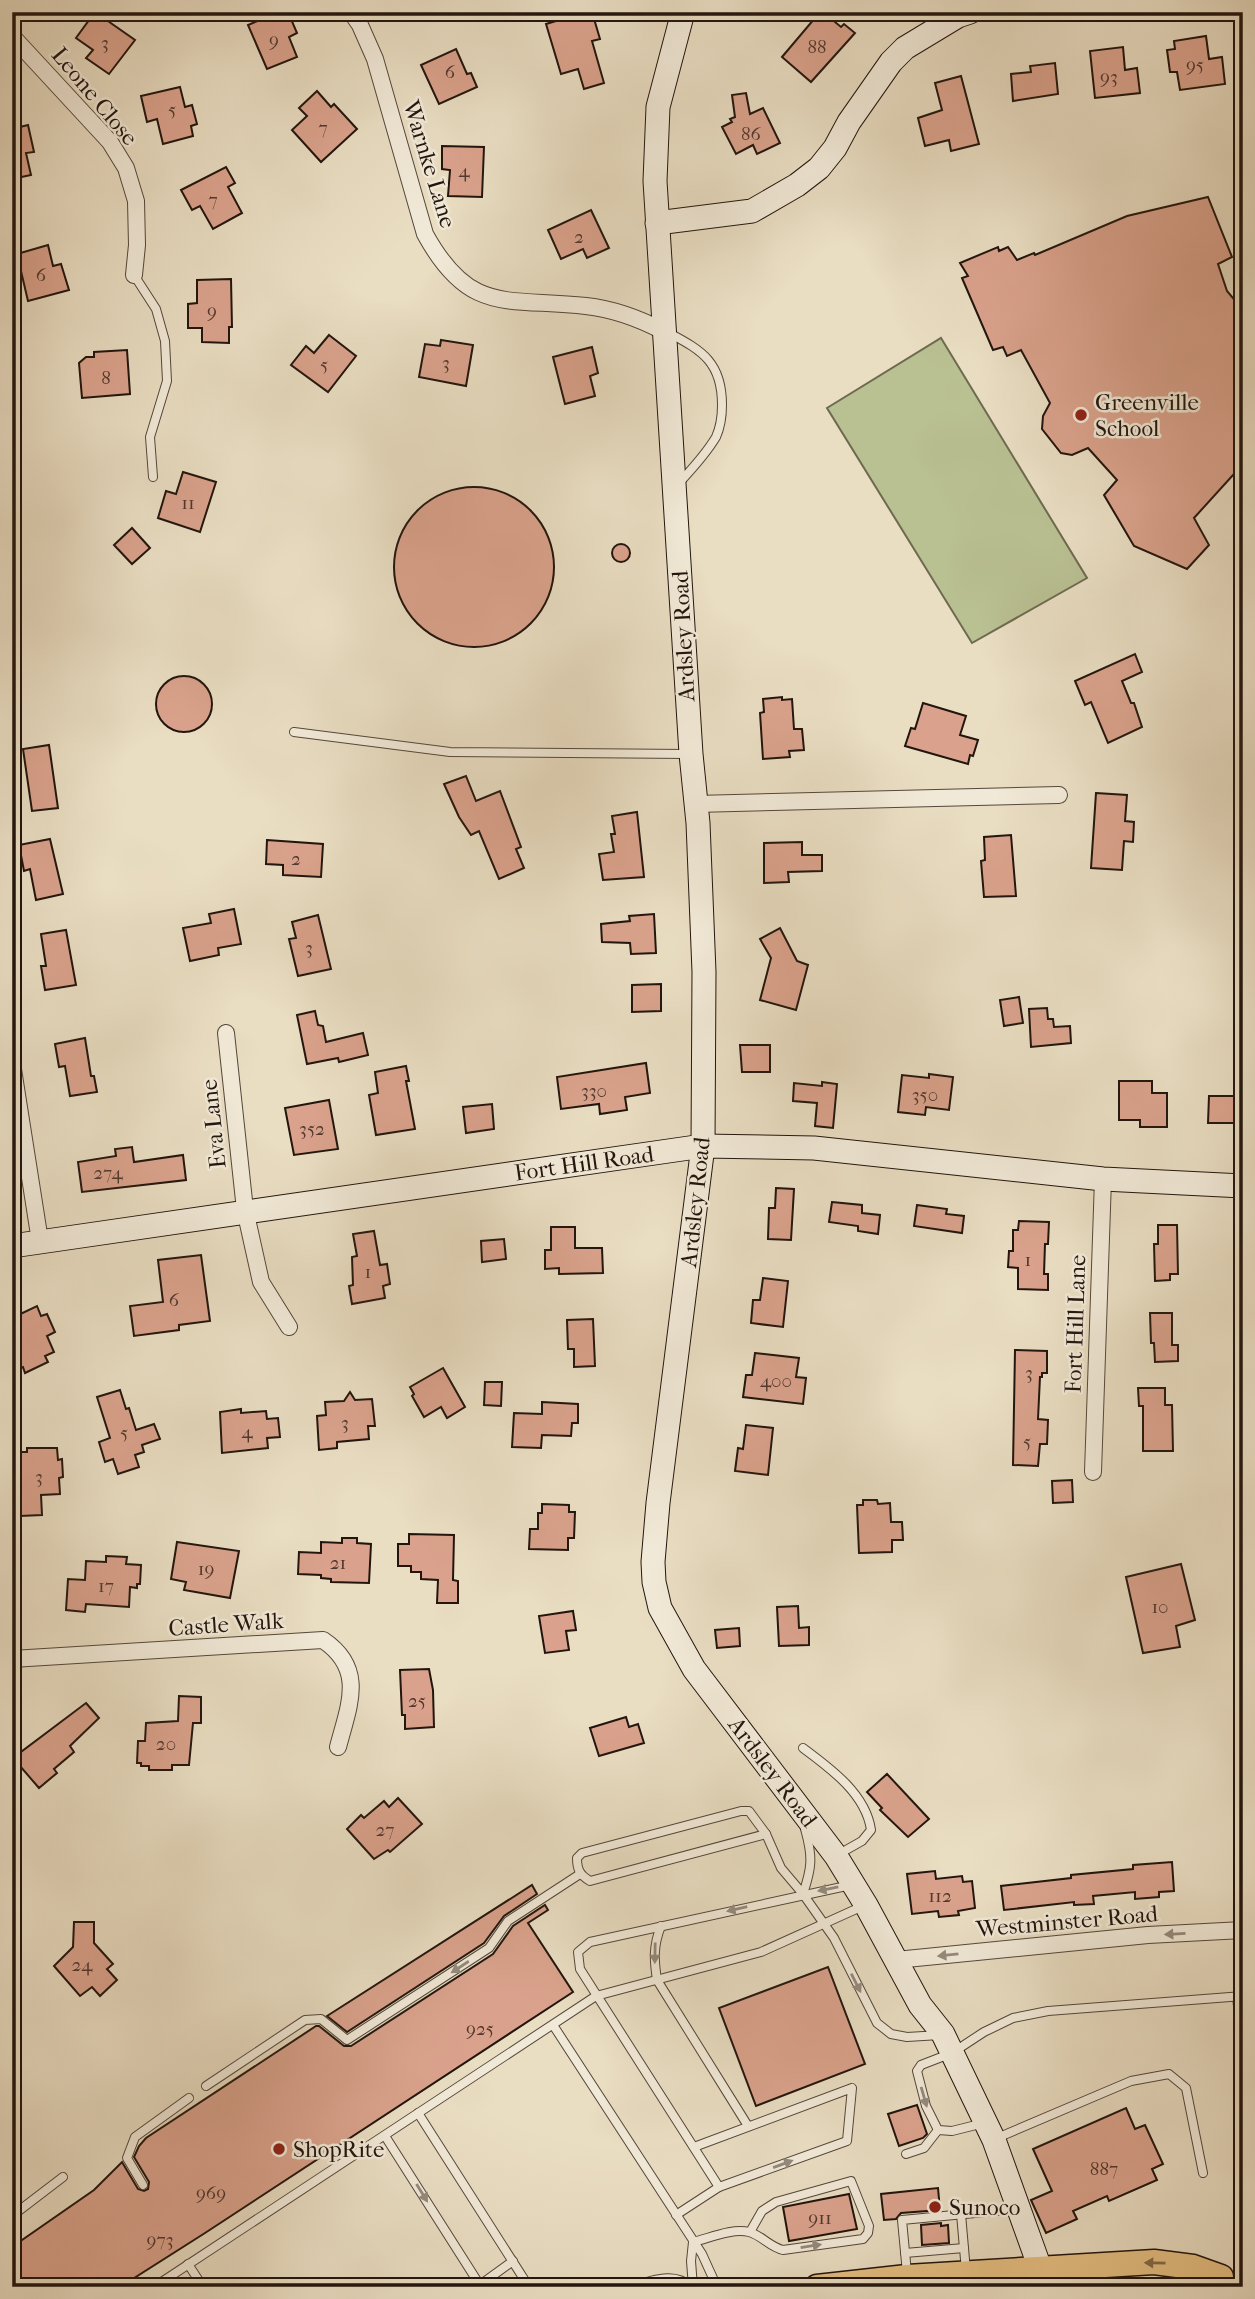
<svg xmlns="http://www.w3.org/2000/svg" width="1255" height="2299" font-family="'IM FELL French Canon',serif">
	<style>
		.green { fill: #b9c092; stroke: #6e6a50; stroke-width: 2 }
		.building { fill: #daa28c; stroke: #22150e; stroke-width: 2 }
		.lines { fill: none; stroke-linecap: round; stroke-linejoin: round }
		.lane-casing { stroke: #54473b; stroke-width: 10 }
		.street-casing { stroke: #54473b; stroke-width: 18 }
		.secondary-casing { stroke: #22150e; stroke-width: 25 }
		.primary-casing { stroke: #22150e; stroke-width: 27 }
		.lane { stroke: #f1e9d7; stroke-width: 8 }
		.street { stroke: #f1e9d7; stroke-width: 16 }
		.secondary { stroke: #f1e9d7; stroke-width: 23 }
		.primary { stroke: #e4be81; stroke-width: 24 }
		.oneway { fill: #948a7d }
		.oneway2 { fill: #836a48 }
		.poi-dot { fill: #8f2418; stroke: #f1e9d7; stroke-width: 2.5 }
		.labels { text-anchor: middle; stroke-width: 5; stroke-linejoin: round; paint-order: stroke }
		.number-label { font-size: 19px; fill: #50382e }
		.street-label { font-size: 23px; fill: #22150e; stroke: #f1e9d7 }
		.poi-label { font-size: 23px; fill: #22150e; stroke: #f1e9d7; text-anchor: start }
	</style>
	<rect width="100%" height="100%" fill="#e9ddc2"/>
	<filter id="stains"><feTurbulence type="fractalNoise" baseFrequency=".00286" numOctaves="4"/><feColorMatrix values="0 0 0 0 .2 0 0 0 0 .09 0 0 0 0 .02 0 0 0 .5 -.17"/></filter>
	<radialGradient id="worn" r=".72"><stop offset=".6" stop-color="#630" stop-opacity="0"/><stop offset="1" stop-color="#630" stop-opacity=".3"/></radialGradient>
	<polygon class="green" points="941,338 1087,578 972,643 827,408"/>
	<g class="building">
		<polygon points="95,12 135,40 109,74 86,58 93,50 76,38"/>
		<polygon points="279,12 288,12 297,33 289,37 297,57 267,69 248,25"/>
		<polygon points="586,12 592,12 600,39 592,41 604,83 584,89 578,69 561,74 546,24"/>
		<polygon points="820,12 823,12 841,27 844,24 855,33 811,82 782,57"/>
		<polygon points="1206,36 1209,59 1222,57 1225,84 1180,90 1177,72 1170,72 1167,50 1175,49 1174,41"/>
		<polygon points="1123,47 1125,70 1137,68 1140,93 1095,98 1090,51"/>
		<polygon points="456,49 467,74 471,73 477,87 439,104 421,65"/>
		<polygon points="1055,63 1058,94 1013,101 1011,74 1031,72 1030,66"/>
		<polygon points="961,76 979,144 951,151 949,140 925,146 918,118 942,110 935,83"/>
		<polygon points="180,87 185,107 192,105 197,124 191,126 193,136 163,144 157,119 147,122 141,96"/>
		<polygon points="317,91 331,107 334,104 357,129 321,162 292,130 307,116 299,108"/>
		<polygon points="746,93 750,114 763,108 780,143 757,154 753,145 736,154 722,127 732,122 730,119 735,117 732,95"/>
		<polygon points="19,119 20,127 28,125 34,152 26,153 31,175 12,179 12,120"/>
		<polygon points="442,146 484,147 482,197 448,196 450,170 442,169"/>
		<polygon points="226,167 235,183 228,187 242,213 213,229 200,206 192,210 181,190"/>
		<polygon points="1208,197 1232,257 1218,264 1227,291 1243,310 1243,464 1194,518 1209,545 1187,569 1134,546 1104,495 1117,480 1088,448 1072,455 1061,453 1042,429 1043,416 1050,403 1021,350 1007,356 1003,347 993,350 962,278 968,276 960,263 998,247 999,251 1008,247 1017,260 1034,253 1035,255 1127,216"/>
		<polygon points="591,210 609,248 587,258 583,249 561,259 548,230"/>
		<polygon points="48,245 53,266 61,264 69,290 28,301 17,254"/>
		<polygon points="231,279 232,327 229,327 229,343 202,342 202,328 188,328 188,304 197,303 197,280"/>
		<polygon points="329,335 356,356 328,392 291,365 306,346 314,353"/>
		<polygon points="441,340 473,345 466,386 419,377 425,344 440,346"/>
		<polygon points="592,347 598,373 590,376 595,396 565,404 553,357"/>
		<polygon points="127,350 130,394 82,398 79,363 86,357 94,357 94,352"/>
		<polygon points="183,472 216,482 200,532 158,518 166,491 176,494"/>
		<circle cx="474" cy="567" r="80"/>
		<polygon points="132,528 150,548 132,564 114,545"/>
		<circle cx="621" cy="553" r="9"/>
		<polygon points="1135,654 1142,672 1122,681 1131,703 1134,703 1142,727 1108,743 1091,702 1085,705 1075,681"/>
		<circle cx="184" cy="704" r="28"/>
		<polygon points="782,697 782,700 792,699 794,729 802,729 804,750 789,751 790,757 763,759 760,713 764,712 763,699"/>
		<polygon points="923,703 966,716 960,735 978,740 973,756 970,755 968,764 905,746 911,728 915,729"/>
		<polygon points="49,745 58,808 32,811 23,749"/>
		<polygon points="466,776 476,801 500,791 521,847 516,849 524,868 499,879 479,831 471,835 459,817 444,784"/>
		<polygon points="1096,793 1127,795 1125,821 1134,822 1133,842 1124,841 1122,870 1091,868"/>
		<polygon points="637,812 644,877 603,880 599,854 614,852 611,834 615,834 612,816"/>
		<polygon points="1011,835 1016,896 984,897 981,861 985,860 984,837"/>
		<polygon points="50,839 63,894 36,900 30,869 24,871 19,845"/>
		<polygon points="267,840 323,844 321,877 283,875 283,865 266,864"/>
		<polygon points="802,842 802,855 822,855 822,871 788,872 789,882 764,883 764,843"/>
		<polygon points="234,909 241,944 218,948 219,955 190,961 183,928 211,923 209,914"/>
		<polygon points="654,914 656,953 631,954 630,943 602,942 601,924 630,921 629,916"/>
		<polygon points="318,915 331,969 298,976 289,939 296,938 292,922"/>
		<polygon points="780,928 797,961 808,965 796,1010 760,1000 771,958 760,939"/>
		<polygon points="66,930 76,985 45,990 41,966 46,966 41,934"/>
		<polygon points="661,984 661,1011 632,1012 632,985"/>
		<polygon points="1019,997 1023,1023 1004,1026 1000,1000"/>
		<polygon points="1047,1008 1048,1019 1053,1019 1054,1027 1070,1026 1071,1043 1031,1047 1029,1009"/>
		<polygon points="315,1011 318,1025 323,1026 326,1042 363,1033 368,1055 339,1062 338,1058 307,1064 297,1015"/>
		<polygon points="85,1038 91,1076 94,1076 97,1092 70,1096 65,1066 59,1067 55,1044"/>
		<polygon points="740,1045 770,1045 770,1072 742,1072"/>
		<polygon points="646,1063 650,1093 625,1097 627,1110 600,1114 599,1104 561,1109 557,1077"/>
		<polygon points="406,1066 409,1081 406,1081 415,1129 376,1135 369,1095 378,1093 375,1072"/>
		<polygon points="929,1074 953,1077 949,1110 926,1107 925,1115 898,1112 902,1075 929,1078"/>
		<polygon points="1119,1081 1152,1081 1152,1093 1167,1093 1167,1127 1140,1127 1140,1120 1119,1120"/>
		<polygon points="822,1082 837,1084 833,1128 815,1126 817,1103 793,1101 794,1083 822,1086"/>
		<polygon points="1209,1096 1243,1096 1243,1123 1208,1123"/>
		<polygon points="329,1100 338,1149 294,1155 285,1108"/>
		<polygon points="492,1104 494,1129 466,1133 463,1107"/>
		<polygon points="132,1147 134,1162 183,1155 186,1180 82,1192 78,1162 116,1156 115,1149"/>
		<polygon points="776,1188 794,1189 791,1240 768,1239 769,1208 775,1208"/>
		<polygon points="832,1202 862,1205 862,1213 880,1215 878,1234 858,1231 858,1226 829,1222"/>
		<polygon points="917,1205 947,1209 946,1214 964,1216 962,1233 914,1226"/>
		<polygon points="1019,1221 1049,1222 1048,1244 1045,1244 1044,1274 1048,1274 1048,1290 1018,1289 1018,1268 1008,1267 1009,1251 1013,1251 1013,1230 1018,1230"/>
		<polygon points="1158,1225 1177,1225 1178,1274 1170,1274 1170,1280 1155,1281 1154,1244 1158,1244"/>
		<polygon points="551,1227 575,1227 575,1248 602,1248 603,1273 559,1274 559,1268 545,1269 545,1250 551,1250"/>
		<polygon points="374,1231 380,1265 387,1264 390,1284 383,1286 385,1298 352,1304 349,1286 353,1285 352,1257 357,1256 353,1234"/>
		<polygon points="504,1239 506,1259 482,1262 481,1241"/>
		<polygon points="201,1255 210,1321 179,1325 179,1330 134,1336 130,1306 163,1302 158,1260"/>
		<polygon points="763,1278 788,1281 783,1327 751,1323 753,1300 760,1300"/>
		<polygon points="37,1306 41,1316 47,1314 55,1332 47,1336 54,1352 45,1356 48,1362 25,1373 23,1367 12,1372 12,1318"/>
		<polygon points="1150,1313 1172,1313 1172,1345 1178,1345 1178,1361 1155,1362 1154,1343 1151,1343"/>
		<polygon points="593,1319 595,1366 574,1367 574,1349 568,1349 567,1320"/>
		<polygon points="1015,1350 1047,1351 1047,1373 1042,1373 1042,1377 1040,1377 1038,1419 1048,1420 1047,1444 1040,1444 1038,1466 1013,1465"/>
		<polygon points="755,1353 799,1358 796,1377 806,1378 803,1404 743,1397 746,1375 752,1375"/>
		<polygon points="443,1368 465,1407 447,1418 441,1407 424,1417 412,1396 414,1394 410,1387"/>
		<polygon points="485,1382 502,1382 501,1406 484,1405"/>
		<polygon points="1138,1388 1165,1388 1165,1405 1172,1405 1173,1451 1143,1451 1143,1406 1139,1406"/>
		<polygon points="120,1390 126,1409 129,1408 136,1430 154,1424 160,1439 142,1445 144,1452 135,1455 139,1467 118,1474 113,1459 105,1462 99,1442 110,1438 97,1397"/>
		<polygon points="350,1392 355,1400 372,1399 375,1426 368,1426 369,1439 337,1442 337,1448 319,1450 317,1416 326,1415 325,1402 344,1401"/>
		<polygon points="542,1402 578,1404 578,1423 572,1423 571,1436 542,1435 541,1448 512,1447 514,1413 542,1414"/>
		<polygon points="241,1409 241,1413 266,1411 267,1419 278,1418 280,1437 267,1438 268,1448 222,1453 220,1412"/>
		<polygon points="746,1425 773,1428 768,1475 735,1471 738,1448 743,1449"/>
		<polygon points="27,1448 57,1448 58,1460 62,1459 63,1477 59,1478 60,1494 41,1495 42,1515 20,1516 17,1452 27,1452"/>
		<polygon points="1072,1480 1073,1502 1053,1503 1052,1481"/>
		<polygon points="863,1500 877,1500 878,1504 890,1503 891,1522 902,1522 903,1540 892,1540 892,1552 859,1553 857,1505 863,1505"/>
		<polygon points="542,1504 569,1505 569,1512 575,1512 574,1538 568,1538 568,1550 529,1549 530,1529 538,1529 538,1513 542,1513"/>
		<polygon points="409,1534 454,1535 453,1580 458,1581 458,1603 437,1603 438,1580 421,1579 421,1572 411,1572 411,1566 398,1566 398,1544 409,1544"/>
		<polygon points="342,1538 357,1538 357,1543 371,1544 369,1583 331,1582 331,1579 321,1578 321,1575 298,1574 299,1552 321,1553 321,1542 342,1543"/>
		<polygon points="177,1542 239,1551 230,1598 184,1590 186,1582 171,1579"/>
		<polygon points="106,1556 127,1557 126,1564 141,1565 140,1584 137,1584 137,1588 130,1587 129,1607 86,1604 85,1612 66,1610 68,1579 85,1580 86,1561 106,1562"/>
		<polygon points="1181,1564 1195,1620 1176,1626 1180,1647 1143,1653 1126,1577"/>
		<polygon points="798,1606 799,1628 809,1627 809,1645 779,1646 777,1607"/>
		<polygon points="573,1611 576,1630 566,1631 569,1650 545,1653 539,1616"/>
		<polygon points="739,1628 740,1646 717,1648 715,1630"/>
		<polygon points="429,1669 433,1690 434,1727 405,1729 405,1715 402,1715 400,1670"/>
		<polygon points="179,1696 201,1697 201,1723 193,1723 189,1765 172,1765 172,1770 149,1770 149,1766 141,1766 141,1763 137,1763 138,1741 145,1741 146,1723 178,1721"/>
		<polygon points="86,1703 99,1718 70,1746 74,1752 54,1769 57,1773 39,1788 13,1758"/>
		<polygon points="626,1717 629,1727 638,1724 644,1743 599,1756 590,1728"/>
		<polygon points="887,1774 929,1819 908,1837 880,1810 882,1808 867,1792"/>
		<polygon points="398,1798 422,1824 390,1852 388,1850 374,1859 347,1829 361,1815 364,1818 384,1801 389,1807"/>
		<polygon points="1172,1862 1174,1891 1159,1892 1159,1897 1135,1899 1135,1892 1093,1896 1094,1904 1074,1905 1074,1902 1004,1910 1001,1886 1071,1878 1071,1875 1133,1869 1133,1865"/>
		<polygon points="935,1871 936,1879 962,1876 963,1882 972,1881 975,1908 958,1911 959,1915 939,1917 938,1911 912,1914 907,1874"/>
		<polygon points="532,1885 537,1894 504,1916 484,1943 347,2032 327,2016"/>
		<polygon points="545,1905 548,1910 528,1923 573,1992 205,2233 120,2287 12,2287 12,2247 94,2190 122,2162 138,2189 144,2191 148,2189 149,2182 134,2157 139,2146 146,2138 316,2026 319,2026 344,2046 351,2046 493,1954 513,1926"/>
		<polygon points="74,1922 94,1922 94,1943 113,1964 107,1969 117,1980 100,1996 92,1987 80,1996 54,1966 73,1947"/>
		<polygon points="828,1967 865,2064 756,2106 719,2008"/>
		<polygon points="917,2105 927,2134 923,2138 899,2146 888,2114"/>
		<polygon points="1126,2108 1135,2129 1145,2125 1163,2164 1152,2169 1157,2180 1109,2201 1107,2196 1073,2211 1077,2219 1046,2233 1031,2200 1052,2191 1033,2149"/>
		<polygon points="938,2188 940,2210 901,2213 896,2219 884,2220 881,2194"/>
		<polygon points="849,2194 857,2229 789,2241 783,2207"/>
		<polygon points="941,2223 941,2226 948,2225 949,2243 922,2245 921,2225"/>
	</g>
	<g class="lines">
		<g class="lane-casing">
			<g id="lane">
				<polyline points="134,275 156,309 165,341 167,381 150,437 153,477"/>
				<path d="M669,333C703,351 722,363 722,405C722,417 721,426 716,437C706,454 692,469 679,483"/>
				<polyline points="294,732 450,752 688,754"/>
				<path d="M803,1748C830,1768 866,1794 871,1830L862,1841L839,1854"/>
				<path d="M741,1811H749L766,1834L590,1881C580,1875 577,1870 577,1858L582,1853Z"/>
				<polyline points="766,1834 781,1868 803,1894 834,1938 877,2023 891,2034 907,2037 940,2035"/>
				<path d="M803,1894C812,1867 813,1857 805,1829"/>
				<path d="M661,1926C653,1946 654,1960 657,1980L748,2126"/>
				<polyline points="1237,1996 1243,2057"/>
				<polyline points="553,2025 702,2254 717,2287"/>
				<polyline points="1242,2057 1243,2070"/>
				<polyline points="206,2086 305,2020 321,2019 347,2040 489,1948 508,1921 580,1874"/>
				<polyline points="418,2113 529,2287"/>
				<polyline points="984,2123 952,2131 938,2130 926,2106 917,2071 921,2065 952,2053 984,2032 1013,2018 1048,2011 1243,1996"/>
				<polyline points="385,2136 481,2287"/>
				<polyline points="997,2138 1131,2081 1169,2074 1186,2088 1203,2173"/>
				<polyline points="694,2147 852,2088 847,2141 719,2187"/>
				<polyline points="906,2154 924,2148 938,2130"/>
				<polyline points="143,2185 127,2158 135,2137 189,2098"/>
				<polyline points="961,2214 966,2271"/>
				<polyline points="676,2215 719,2187 580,1969 578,1952 590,1942 851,1885"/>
				<polyline points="12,2216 63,2177"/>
				<path d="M693,2242C710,2238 732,2228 749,2232C761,2235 770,2247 783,2250L863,2239L868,2233L869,2226L851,2181L776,2202L762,2211L750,2232"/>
				<polyline points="905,2253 964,2248"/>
				<polyline points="188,2264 203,2287"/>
				<polyline points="907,2273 902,2220 1017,2209"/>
				<polyline points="154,2287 596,1996 761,1952 863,1906"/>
				<polyline points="477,2287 513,2261"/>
				<path d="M628,2287C649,2282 674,2270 691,2287"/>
				<polyline points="693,2287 691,2261 693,2242"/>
			</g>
		</g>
		<g class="street-casing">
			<g id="street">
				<path d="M351,12L360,25L375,59L425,234C470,316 507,297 586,306C613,309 640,319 663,331"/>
				<polyline points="12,36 110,142 126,168 136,201 137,245 134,275"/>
				<polyline points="695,804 1059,795"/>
				<polyline points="226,1033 245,1210 261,1282 289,1327"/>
				<polyline points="12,1063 40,1241"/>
				<polyline points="1093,1472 1103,1179"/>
				<path d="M12,1659L323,1640C366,1669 349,1705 338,1747"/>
				<polyline points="896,1960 1148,1935 1243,1930"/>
			</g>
		</g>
		<g class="secondary-casing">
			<g id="secondary">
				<polyline points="683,12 658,107 655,181 691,754 698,823 704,972 703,1146 658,1503 653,1562 654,1582 660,1608 694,1669 836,1856 866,1905 920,2005 943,2034 994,2140 1040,2268 1044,2287"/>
				<polyline points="657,223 752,211 797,185 819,168 835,148 849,122 891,62 905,48 958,16 970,12"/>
				<polyline points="12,1246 703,1146 814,1148 1103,1179 1243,1186"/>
			</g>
		</g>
		<g class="primary-casing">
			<polyline id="primary" points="817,2287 907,2277 1154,2262 1193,2267 1221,2277"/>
		</g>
		<use href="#lane" class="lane"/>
		<use href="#street" class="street"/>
		<use href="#secondary" class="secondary"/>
		<use href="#primary" class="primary"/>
	</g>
	<defs><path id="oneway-solid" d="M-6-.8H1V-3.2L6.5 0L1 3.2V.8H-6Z" transform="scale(1.75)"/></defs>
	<g class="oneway">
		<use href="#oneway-solid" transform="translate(828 1889) rotate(169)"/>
		<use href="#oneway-solid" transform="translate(737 1909) rotate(167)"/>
		<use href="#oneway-solid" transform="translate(1175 1934) rotate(177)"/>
		<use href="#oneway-solid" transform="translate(655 1953) rotate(91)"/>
		<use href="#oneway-solid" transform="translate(948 1955) rotate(174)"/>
		<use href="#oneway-solid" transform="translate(460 1967) rotate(147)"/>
		<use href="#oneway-solid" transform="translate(856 1983) rotate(63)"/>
		<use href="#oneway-solid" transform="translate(924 2097) rotate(74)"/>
		<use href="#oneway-solid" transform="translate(783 2164) rotate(-20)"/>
		<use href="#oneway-solid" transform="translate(422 2193) rotate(58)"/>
		<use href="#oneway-solid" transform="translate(811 2246) rotate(-9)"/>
	</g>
	<use class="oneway2" href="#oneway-solid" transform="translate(1155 2263) rotate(-179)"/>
	<g class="poi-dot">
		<circle cx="1081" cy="415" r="7"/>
		<circle cx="279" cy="2149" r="7"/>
		<circle cx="935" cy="2207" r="7"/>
	</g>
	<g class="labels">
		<g class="number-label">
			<text x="274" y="46">9</text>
			<text x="105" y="49">3</text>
			<text x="817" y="53">88</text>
			<text x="1195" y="71">95</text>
			<text x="450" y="78">6</text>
			<text x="1109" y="83">93</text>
			<text x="172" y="116">5</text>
			<text x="323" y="134">7</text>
			<text x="751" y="140">86</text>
			<text x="464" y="177">4</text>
			<text x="213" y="206">7</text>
			<text x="579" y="243">2</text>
			<text x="41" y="281">6</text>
			<text x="212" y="317">9</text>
			<text x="446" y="369">3</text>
			<text x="324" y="371">5</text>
			<text x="106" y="384">8</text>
			<text x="188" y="509">11</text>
			<text x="296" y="865">2</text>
			<text x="309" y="954">3</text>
			<text x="594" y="1097">330</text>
			<text x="925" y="1101">350</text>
			<text x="312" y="1135">352</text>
			<text x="108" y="1179">274</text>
			<text x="1028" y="1266">1</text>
			<text x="368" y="1278">1</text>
			<text x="174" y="1306">6</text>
			<text x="1029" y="1379">3</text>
			<text x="776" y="1387">400</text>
			<text x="345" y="1429">3</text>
			<text x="247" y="1438">4</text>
			<text x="124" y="1439">5</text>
			<text x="1027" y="1448">5</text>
			<text x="39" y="1483">3</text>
			<text x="338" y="1569">21</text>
			<text x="206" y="1575">19</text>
			<text x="106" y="1592">17</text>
			<text x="1160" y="1613">10</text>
			<text x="417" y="1707">25</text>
			<text x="166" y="1750">20</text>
			<text x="385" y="1836">27</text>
			<text x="940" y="1902">112</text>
			<text x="82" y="1971">24</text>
			<text x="480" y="2035">925</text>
			<text x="1104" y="2175">887</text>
			<text x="211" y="2199">969</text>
			<text x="820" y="2224">911</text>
			<text x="160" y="2246">973</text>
		</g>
		<g class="street-label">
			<text transform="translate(95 96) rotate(50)" y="8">Leone Close</text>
			<text transform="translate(430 164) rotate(73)" y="8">Warnke Lane</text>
			<text transform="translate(683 636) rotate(-93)" y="8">Ardsley Road</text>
			<text transform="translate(213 1124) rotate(-96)" y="8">Eva Lane</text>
			<text transform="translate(584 1163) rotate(-8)" y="8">Fort Hill Road</text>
			<text transform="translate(695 1202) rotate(-84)" y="8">Ardsley Road</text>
			<text transform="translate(1075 1324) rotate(-88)" y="8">Fort Hill Lane</text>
			<text transform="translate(226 1624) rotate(-4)" y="8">Castle Walk</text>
			<text transform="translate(773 1772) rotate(53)" y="8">Ardsley Road</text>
			<text transform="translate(1067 1921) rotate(-5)" y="8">Westminster Road</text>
		</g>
		<g class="poi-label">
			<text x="1095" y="410">Greenville<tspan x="1095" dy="26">School</tspan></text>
			<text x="293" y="2157">ShopRite</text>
			<text x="949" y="2215">Sunoco</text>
		</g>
	</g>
	<rect width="1255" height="2299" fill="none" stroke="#e9ddc2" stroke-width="42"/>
	<rect x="14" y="14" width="1227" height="2271" fill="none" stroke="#22150e" stroke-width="3.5"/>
	<rect x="21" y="21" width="1213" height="2257" fill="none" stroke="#22150e" stroke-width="2"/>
	<rect width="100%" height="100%" filter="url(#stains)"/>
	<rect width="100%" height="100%" fill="url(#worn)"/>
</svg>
